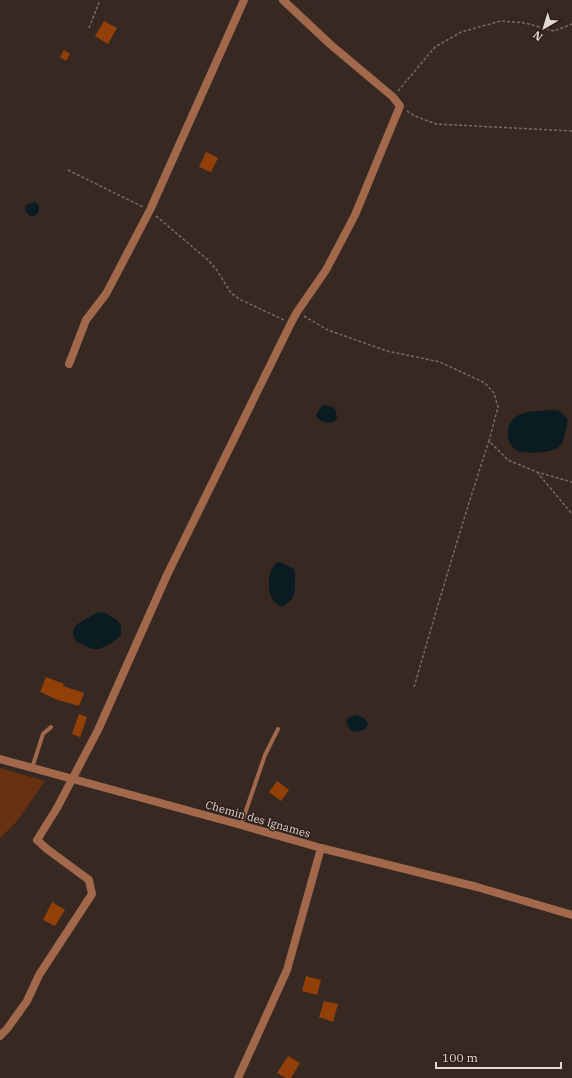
<svg xmlns="http://www.w3.org/2000/svg" width="572" height="1078" font-family="'IBM Plex Serif',serif">
	<style>
		.green { fill: #663011 }
		.water { fill: #0a1b21 }
		.building { fill: #934008 }
		.lines { fill: none; stroke-linecap: round; stroke-linejoin: round }
		.path { stroke: #776b65; stroke-width: 1.5; stroke-dasharray: 3 2; stroke-linecap: butt }
		.service { stroke: #a1684c; stroke-width: 4 }
		.minor { stroke: #a1684c; stroke-width: 8 }
		.labels { text-anchor: middle; stroke-width: 3; stroke-linejoin: round; paint-order: stroke }
		.street-label { font-size: 11px; fill: #e2d9d4; stroke: #2d1f19 }
	</style>
	<rect width="100%" height="100%" fill="#372922"/>
	<polygon class="green" points="0,768 45,781 17,821 0,838"/>
	<g class="water">
		<path d="M35,202L39,205C40,212 37,217 30,216L25,211L26,205Z"/>
		<polygon points="323,405 333,407 336,411 337,419 331,423 321,421 316,416 320,408"/>
		<path d="M553,410L560,411L568,420C566,428 565,439 560,446C554,453 523,455 516,450C505,443 505,422 517,416C527,410 542,411 553,410Z"/>
		<path d="M278,562L283,563L294,569C296,573 295,577 295,582C295,595 294,600 282,607C265,601 265,570 278,562Z"/>
		<polygon points="98,612 106,613 117,620 121,626 121,634 120,636 112,643 99,649 92,649 76,641 73,635 73,631 76,625"/>
		<polygon points="357,715 364,718 368,723 366,729 357,732 351,731 346,722 349,717"/>
	</g>
	<g class="building">
		<polygon points="104,21 117,28 108,44 95,36"/>
		<polygon points="64,50 70,54 66,61 60,57"/>
		<polygon points="206,152 218,158 211,172 199,167"/>
		<polygon points="46,677 64,684 63,686 84,693 79,706 58,700 40,692"/>
		<polygon points="79,714 87,717 80,737 72,734"/>
		<polygon points="277,781 289,790 281,801 269,792"/>
		<polygon points="52,902 65,910 55,926 43,920"/>
		<polygon points="306,976 321,980 317,995 302,991"/>
		<polygon points="324,1001 338,1004 333,1022 319,1017"/>
		<polygon points="288,1056 300,1063 291,1078 286,1078 277,1073"/>
	</g>
	<g class="lines">
		<g class="path">
			<polyline points="89,28 100,0"/>
			<polyline points="398,91 435,47 461,32 501,21 525,23 554,31 572,24"/>
			<polyline points="407,111 415,116 436,124 572,131"/>
			<polyline points="68,170 143,207"/>
			<polyline points="156,216 208,260 216,269 231,293 239,299 284,320"/>
			<polyline points="304,316 328,330 387,351 440,362 485,383 494,393 498,407 489,441 508,460 537,472 572,482"/>
			<polyline points="537,472 572,514"/>
			<path d="M414,687C438,605 462,522 489,441"/>
		</g>
		<g class="service">
			<polyline points="32,768 43,734 51,727"/>
			<polyline points="241,825 265,755 278,729"/>
		</g>
		<g class="minor">
			<polyline points="69,364 86,320 106,294 150,210 244,0"/>
			<polyline points="0,759 241,825 321,848 287,970 238,1078"/>
			<polyline points="321,848 477,887 572,915"/>
			<polyline points="0,1036 7,1029 27,1001 39,975 92,894 89,880 47,849 37,840 57,808 98,730 167,575 291,323 297,312 326,270 355,215 400,106 393,97 331,45 283,0"/>
		</g>
	</g>
	<g class="labels">
		<g class="street-label">
			<text transform="translate(258 819) rotate(16)" y="4">Chemin des Ignames</text>
		</g>
	</g>
	<g transform="translate(544 28) rotate(218)" stroke="#2d1f19" stroke-width="3" paint-order="stroke">
	<path d="M0-3L7 15L0 10L-7 15Z" fill="#e2d9d4"/>
	<text y="-6" font-size="11" font-weight="bold" text-anchor="middle" fill="#e2d9d4">N</text>
	</g>
	<path d="M436 1062v6h125v-6" fill="none" stroke="#e2d9d4" stroke-width="2"/>
	<text x="442" y="1062" font-size="12" fill="#e2d9d4" stroke="#2d1f19" stroke-width="3" paint-order="stroke">100 m</text>
</svg>
